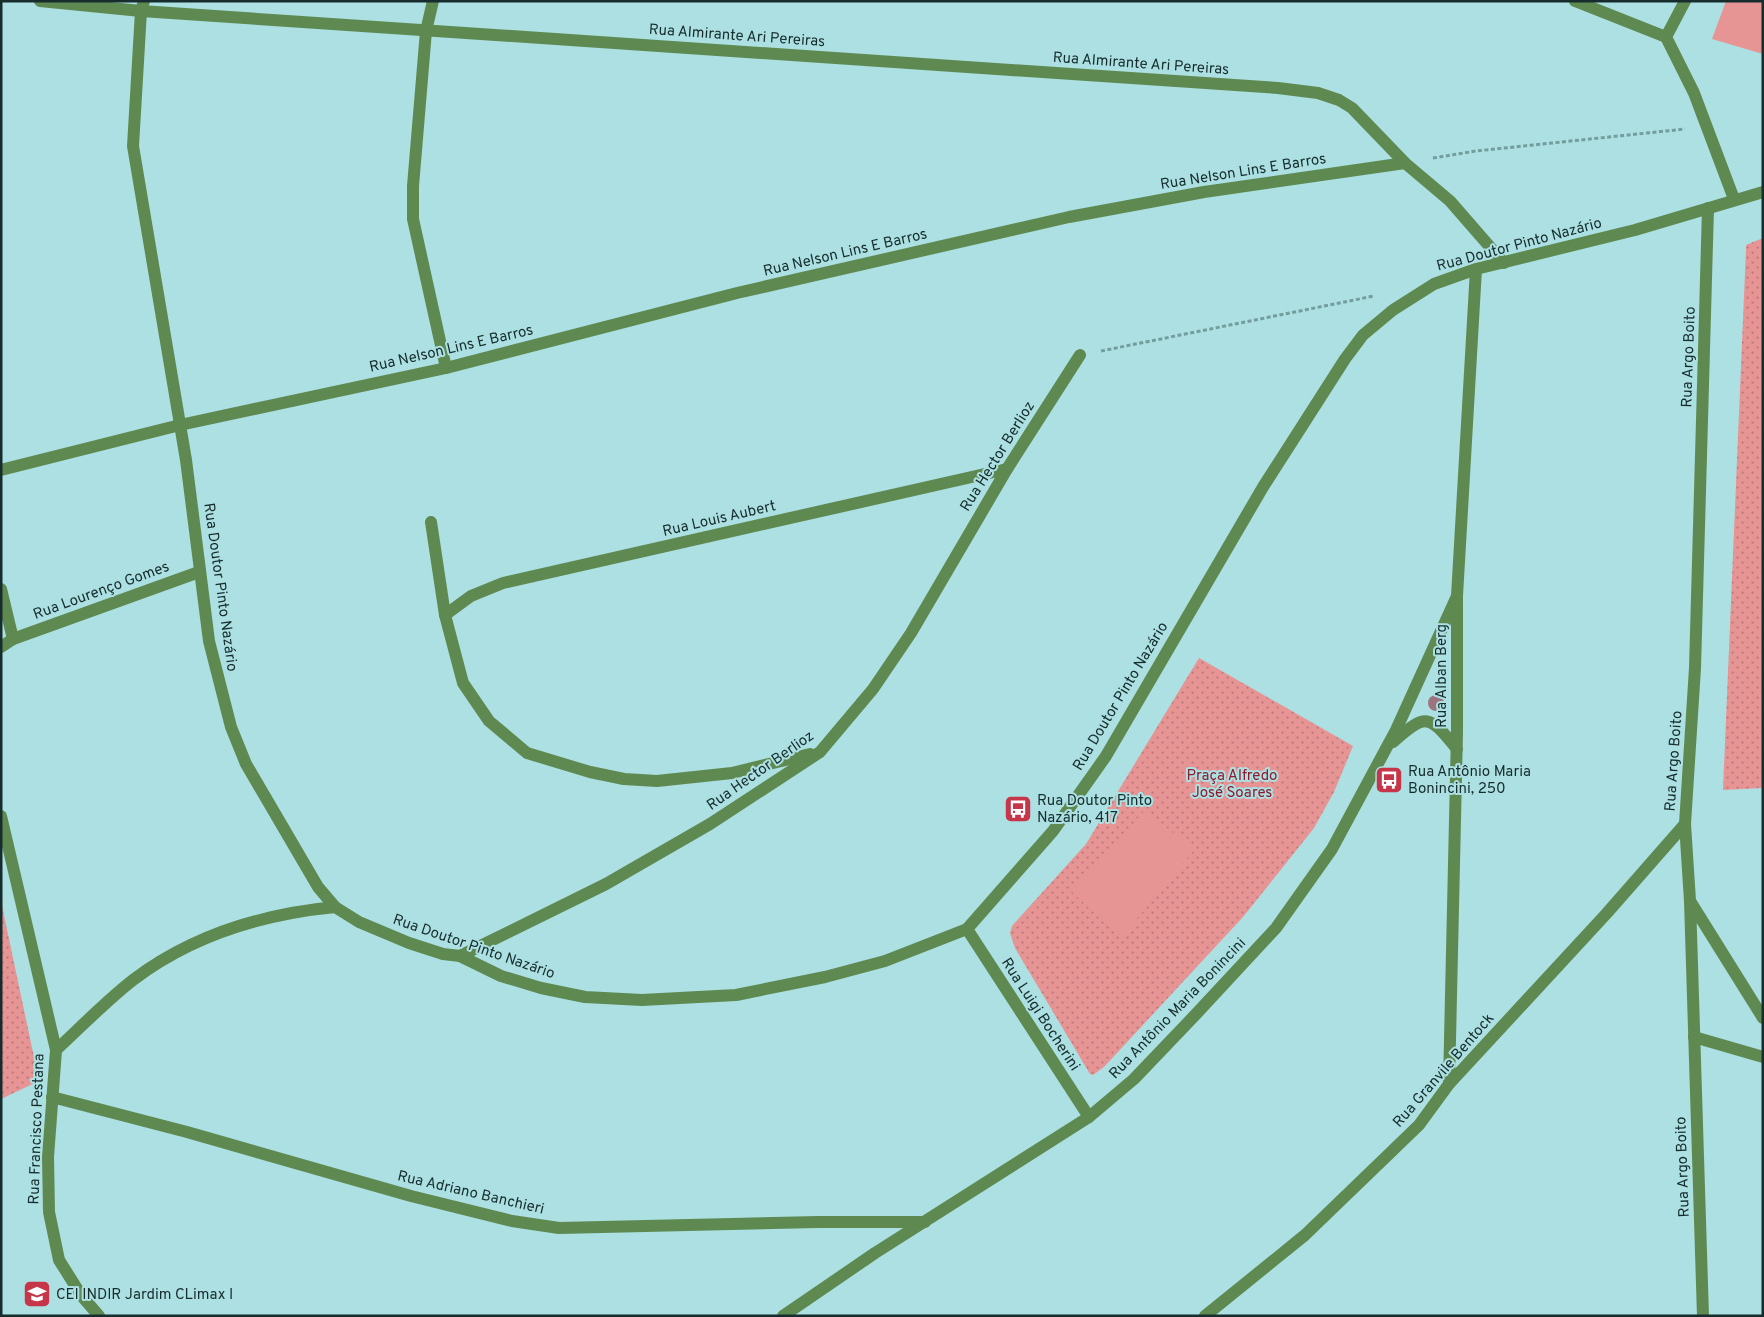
<svg xmlns="http://www.w3.org/2000/svg" width="1764" height="1317" font-family="Overpass,sans-serif">
	<style>
		.grass { fill: url(#grass-dots) }
		.garden { fill: #e79495 }
		.lines { fill: none; stroke-linecap: round; stroke-linejoin: round }
		.path { stroke: #749d9e; stroke-width: 3; stroke-dasharray: 4 2.5; stroke-linecap: butt }
		.minor { stroke: #5e8a51; stroke-width: 12 }
		.tree { fill: #9c747e }
		.labels { text-anchor: middle; stroke-width: 4; stroke-linejoin: round; paint-order: stroke }
		.street-label { font-size: 15px; fill: #172d2d; stroke: #ace0e2 }
		.poi-label { font-size: 15px; fill: #172d2d; stroke: #ace0e2; text-anchor: start }
		.park-label { font-size: 15px; fill: #8e1c2d; stroke: #ace0e2 }
	</style>
	<defs>
		<pattern id="grass-dots" width="8" height="8" patternUnits="userSpaceOnUse" patternTransform="scale(1.25)"><rect width="8" height="8" fill="#e79495"/><path d="M2 2h.1M6 6h.1" fill="none" stroke="#ba797a" stroke-width="1.8" stroke-linecap="round"/></pattern>
	</defs>
	<rect width="100%" height="100%" fill="#ace0e2"/>
	<g class="grass">
		<polygon points="1763,238 1763,788 1723,790 1746,249 1746,245"/>
		<polygon points="1199,658 1353,746 1334,792 1314,828 1243,917 1104,1067 1093,1075 1090,1074 1015,948 1010,933 1012,926 1086,844"/>
		<polygon points="1,901 39,1081 1,1099"/>
	</g>
	<g class="garden">
		<polygon points="1726,1 1763,1 1763,54 1712,39"/>
		<polygon points="1144,811 1195,849 1121,938 1072,892"/>
	</g>
	<g class="lines">
		<g class="path">
			<polyline points="1433,158 1476,151 1685,129"/>
			<polyline points="1101,351 1374,296"/>
		</g>
		<g class="minor">
			<polyline points="40,1 141,11 1278,88 1318,93 1339,100 1352,108 1405,163 1450,201 1504,263"/>
			<polyline points="144,1 141,11 133,146 186,460 209,641 231,727 246,764 318,887 335,907 359,922 409,943 443,954 460,956 501,976 541,988 585,997 642,1000 736,995 825,977 885,961 967,929 1053,831 1106,756 1263,487 1345,359 1363,335 1393,310 1434,284 1476,269 1635,230 1763,192"/>
			<polyline points="433,1 426,31 413,186 413,219 446,368"/>
			<polyline points="1575,1 1666,37"/>
			<polyline points="1685,1 1666,37 1694,93 1734,199"/>
			<polyline points="1,470 180,425 446,368 737,293 1069,217 1204,192 1405,163"/>
			<polyline points="431,522 445,615 463,683 489,721 527,753 590,772 624,779 657,781 732,773 810,754"/>
			<polyline points="1,589 13,639 1,647"/>
			<polyline points="445,615 471,596 503,583 1007,469"/>
			<polyline points="13,639 199,572"/>
			<path d="M1393,742C1427,712 1429,715 1457,749"/>
			<polyline points="1,816 56,1050 48,1157 49,1212 59,1260 81,1295 99,1316"/>
			<polyline points="1690,901 1763,1018"/>
			<polyline points="967,929 1089,1117"/>
			<polyline points="460,956 606,884 710,824 820,752 873,689 911,633 1007,469 1080,355"/>
			<polyline points="1694,1037 1763,1057"/>
			<path d="M56,1050C81,1027 106,1001 133,980C191,936 263,914 335,907"/>
			<polyline points="1449,1084 1457,732 1457,596 1476,269"/>
			<polyline points="52,1097 187,1132 411,1196 512,1221 559,1228 818,1222 925,1222"/>
			<polyline points="783,1316 875,1253 1089,1117 1134,1079 1197,1013 1276,928 1332,849 1396,730 1457,596"/>
			<polyline points="1205,1316 1305,1235 1419,1125 1449,1084 1607,913 1685,824"/>
			<polyline points="1703,1316 1690,901 1685,824 1695,668 1708,208"/>
		</g>
	</g>
	<circle class="tree" cx="1436" cy="703" r="8"/>
	<defs>
		<g id="bus-square" transform="scale(1.4375)"><rect x="-9" y="-9" width="18" height="18" rx="4" fill="#c63648" stroke="#ace0e2"/><path d="M-5-6H5V4H4V6H2V4H-2V6H-4V4H-5ZM-3.5-4V0h7V-4ZM-3.5 1.2v1.5H-2V1.2ZM2 1.2v1.5H3.5V1.2Z" fill="#fff"/></g>
		<g id="school-square" transform="scale(1.4375)"><rect x="-9" y="-9" width="18" height="18" rx="4" fill="#c63648" stroke="#ace0e2"/><path d="M0-5L7-2L0 1L-7-2ZM-4 1L0 2.5L4 1V4Q0 6-4 4Z" fill="#fff"/></g>
	</defs>
	<g fill-rule="evenodd">
		<use href="#bus-square" x="1389" y="780"/>
		<use href="#bus-square" x="1018" y="809"/>
		<use href="#school-square" x="37" y="1294"/>
	</g>
	<g class="labels">
		<g class="street-label">
			<text transform="translate(737 35) rotate(4)" y="5">Rua Almirante Ari Pereiras</text>
			<text transform="translate(1141 63) rotate(4)" y="5">Rua Almirante Ari Pereiras</text>
			<text transform="translate(1243 171) rotate(-9)" y="5">Rua Nelson Lins E Barros</text>
			<text transform="translate(1519 244) rotate(-15)" y="5">Rua Doutor Pinto Nazário</text>
			<text transform="translate(845 252) rotate(-13)" y="5">Rua Nelson Lins E Barros</text>
			<text transform="translate(451 348) rotate(-13)" y="5">Rua Nelson Lins E Barros</text>
			<text transform="translate(1688 357) rotate(-88)" y="5">Rua Argo Boito</text>
			<text transform="translate(997 456) rotate(-58)" y="5">Rua Hector Berlioz</text>
			<text transform="translate(719 518) rotate(-13)" y="5">Rua Louis Aubert</text>
			<text transform="translate(221 587) rotate(82)" y="5">Rua Doutor Pinto Nazário</text>
			<text transform="translate(101 590) rotate(-20)" y="5">Rua Lourenço Gomes</text>
			<text transform="translate(1441 676) rotate(-90)" y="5">Rua Alban Berg</text>
			<text transform="translate(1120 696) rotate(-59)" y="5">Rua Doutor Pinto Nazário</text>
			<text transform="translate(1673 761) rotate(-86)" y="5">Rua Argo Boito</text>
			<text transform="translate(760 770) rotate(-35)" y="5">Rua Hector Berlioz</text>
			<text transform="translate(474 946) rotate(19)" y="5">Rua Doutor Pinto Nazário</text>
			<text transform="translate(1177 1008) rotate(-46)" y="5">Rua Antônio Maria Bonincini</text>
			<text transform="translate(1041 1014) rotate(57)" y="5">Rua Luigi Bocherini</text>
			<text transform="translate(1443 1070) rotate(-49)" y="5">Rua Granvile Bentock</text>
			<text transform="translate(36 1129) rotate(-88)" y="5">Rua Francisco Pestana</text>
			<text transform="translate(1682 1167) rotate(-92)" y="5">Rua Argo Boito</text>
			<text transform="translate(471 1192) rotate(13)" y="5">Rua Adriano Banchieri</text>
		</g>
		<g class="poi-label">
			<text x="1408" y="776">Rua Antônio Maria<tspan x="1408" dy="17">Bonincini, 250</tspan></text>
			<text x="1037" y="805">Rua Doutor Pinto<tspan x="1037" dy="17">Nazário, 417</tspan></text>
			<text x="56" y="1299">CEI INDIR Jardim CLimax I</text>
		</g>
		<g class="park-label">
			<text x="1232" y="780">Praça Alfredo<tspan x="1232" dy="17">José Soares</tspan></text>
		</g>
	</g>
	<rect width="1764" height="1317" fill="none" stroke="#172d2d" stroke-width="5"/>
</svg>
